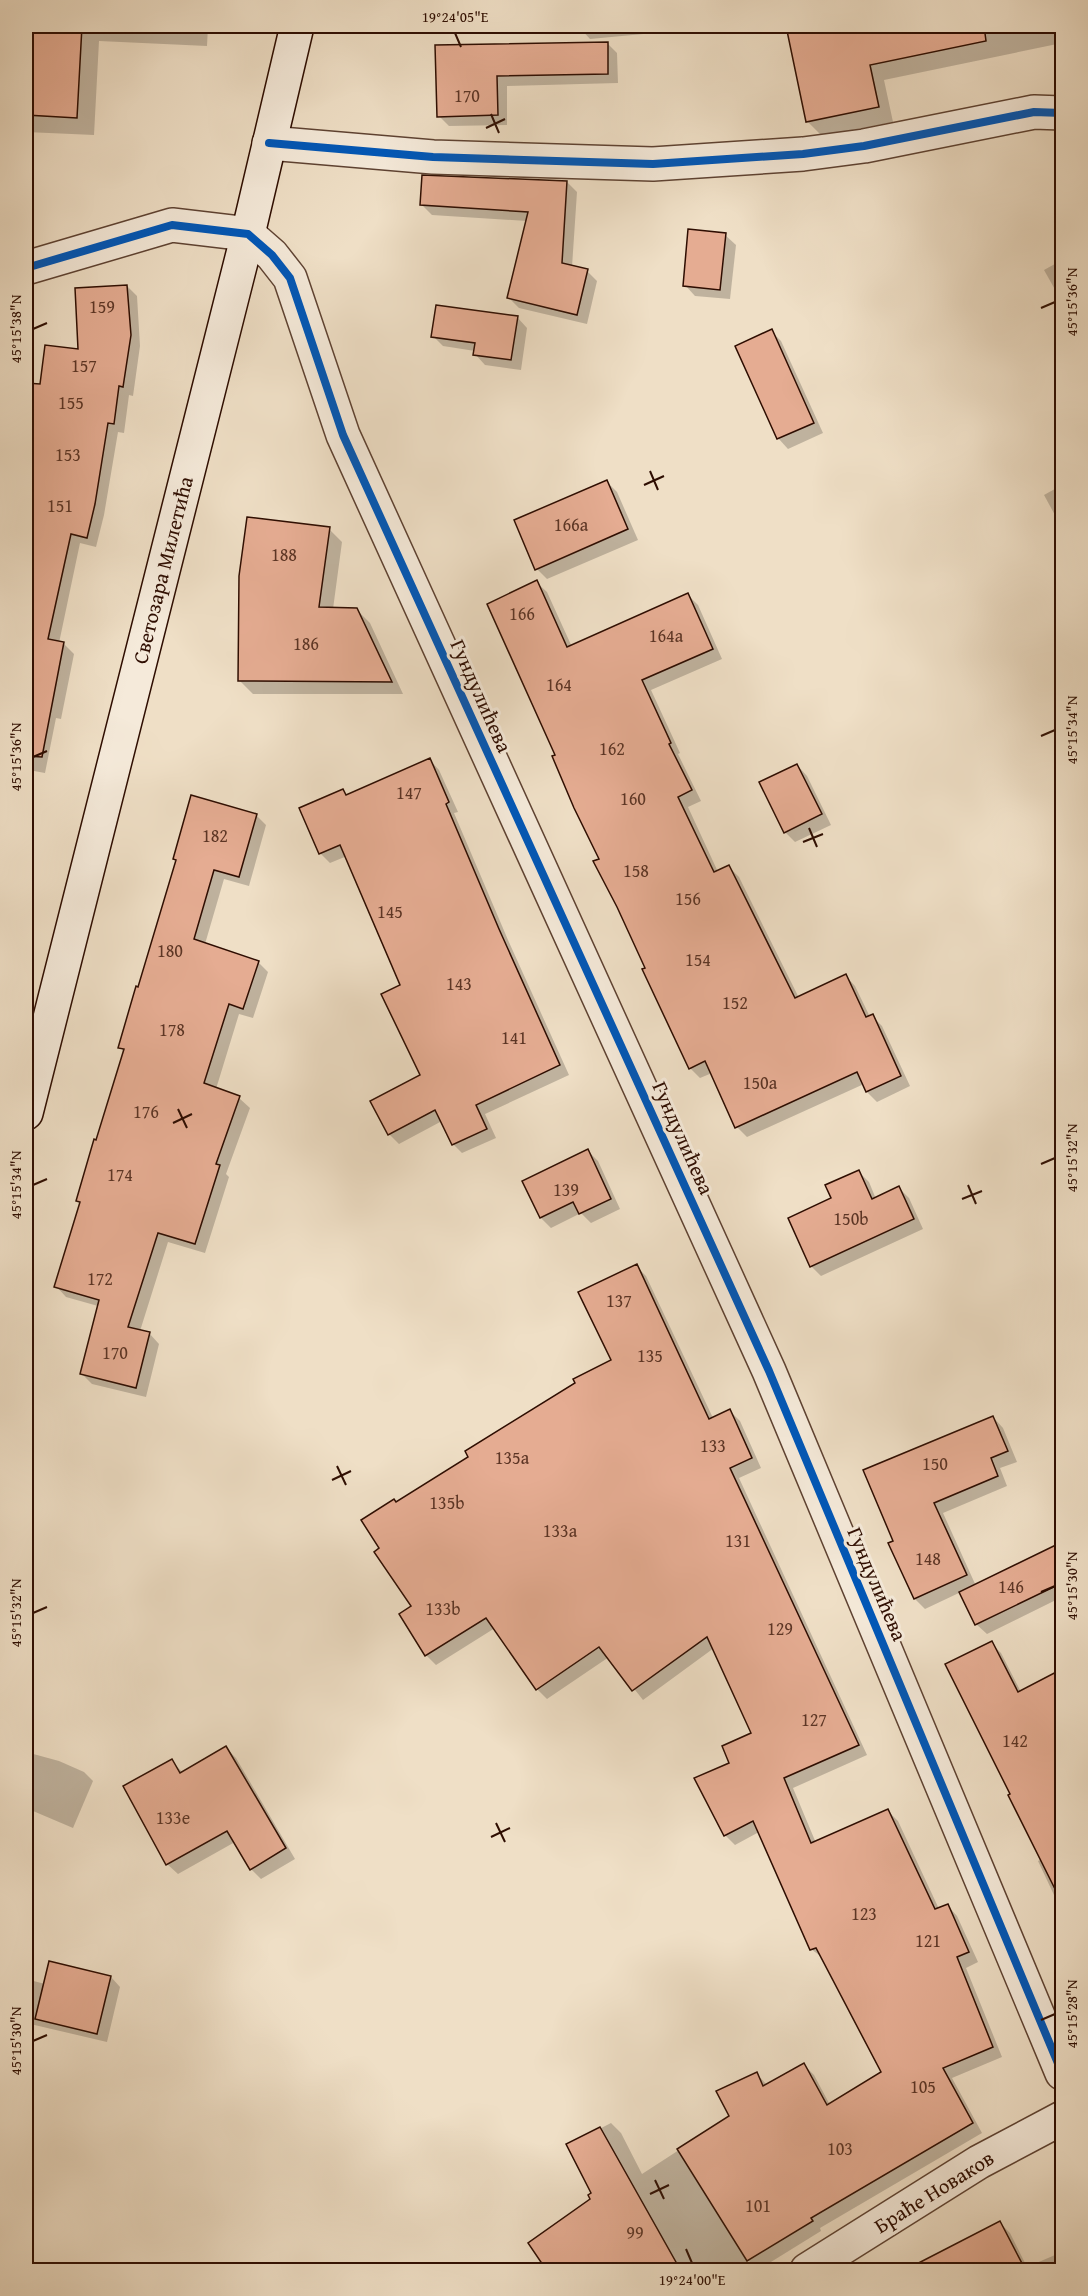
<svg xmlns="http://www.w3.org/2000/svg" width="1088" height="2296" font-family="'Gentium Book Plus',serif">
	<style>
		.shadow { fill: #0003 }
		.building { fill: #e5ac92; stroke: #2e0d01; stroke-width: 1.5 }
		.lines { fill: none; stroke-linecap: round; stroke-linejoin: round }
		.street-casing { stroke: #5e4232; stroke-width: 36 }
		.secondary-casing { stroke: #2e0d01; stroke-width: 36 }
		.street { stroke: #f5eada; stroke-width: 33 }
		.secondary { stroke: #f5eada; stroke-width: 33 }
		.cycleway-casing { stroke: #f5eada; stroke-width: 11 }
		.cycleway { stroke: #0057b8; stroke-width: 8 }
		.ticks { fill: none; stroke: #2e0d01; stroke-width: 2 }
		.labels { text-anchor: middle; stroke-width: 6; stroke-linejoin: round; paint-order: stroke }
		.number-label { font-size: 18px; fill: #5c3525 }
		.street-label { font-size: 21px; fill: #2e0d01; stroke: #f5eada }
		.neatline { fill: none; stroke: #2e0d01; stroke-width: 2 }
		.ticks-label { font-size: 15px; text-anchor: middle; fill: #2e0d01 }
	</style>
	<rect width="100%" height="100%" fill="#efdfc6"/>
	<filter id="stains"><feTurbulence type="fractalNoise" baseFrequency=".00333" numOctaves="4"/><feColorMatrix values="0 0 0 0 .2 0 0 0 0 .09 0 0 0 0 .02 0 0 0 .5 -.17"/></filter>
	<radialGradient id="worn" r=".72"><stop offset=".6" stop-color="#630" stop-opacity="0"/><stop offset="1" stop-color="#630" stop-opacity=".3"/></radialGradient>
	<g class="shadow">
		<polygon points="26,26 208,26 207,46 99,41 94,135 26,132"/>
		<polygon points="580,26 653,26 654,33 590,39 580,28"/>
		<polygon points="787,26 1062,26 1062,43 884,80 893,122 822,136 807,121"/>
		<polygon points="607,43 617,53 618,83 507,86 507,125 449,126 439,116 437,47"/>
		<polygon points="567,182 577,192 572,267 587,271 597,281 587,324 519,308 509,298 527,221 432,215 422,205"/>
		<polygon points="725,235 736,245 730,299 695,296 685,285"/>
		<polygon points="1062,260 1062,302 1044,270"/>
		<polygon points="127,286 137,296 140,346 133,396 129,395 124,433 118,432 104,515 96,547 80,543 59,643 64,644 74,654 61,719 56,718 45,773 34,771 26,827 26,384 41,386 79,351"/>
		<polygon points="517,317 527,328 521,370 485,365 475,354 475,351 443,346 433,336"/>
		<polygon points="771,331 781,341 823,433 788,449 778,438"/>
		<polygon points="607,482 617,492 638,540 547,579 537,569"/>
		<polygon points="1062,485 1062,528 1044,495"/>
		<polygon points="329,529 342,542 333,609 356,609 370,623 403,694 253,694 240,681"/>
		<polygon points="536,582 547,592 572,647 688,595 698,605 722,659 651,690 680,753 678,754 701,801 688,807 718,872 729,867 739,877 799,998 845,975 855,986 870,1017 872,1016 882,1026 910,1086 877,1102 867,1092 864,1084 747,1137 737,1127 712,1073 700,1078 690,1068 557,756"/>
		<polygon points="430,760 439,770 458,812 454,813 508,940 569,1075 485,1114 496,1138 462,1153 453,1144 442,1121 399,1144 389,1134 422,1076 402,985 347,856 330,863 320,853 343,790 348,796"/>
		<polygon points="797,765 807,776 831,825 795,842 785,832"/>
		<polygon points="256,815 266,825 249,886 224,879 205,944 258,962 268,972 253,1018 239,1014 216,1089 239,1098 250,1108 226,1174 229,1177 205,1253 168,1242 140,1331 149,1333 159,1344 146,1397 92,1384 82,1374 98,1306 66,1297 56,1286 81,1204 77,1201 124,1052 120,1047 139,989 177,861"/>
		<polygon points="588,1151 598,1161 620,1209 591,1223 581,1213 551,1228 541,1218 524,1182"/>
		<polygon points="859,1172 869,1182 876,1199 899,1188 909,1198 923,1229 821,1276 811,1266 833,1199"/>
		<polygon points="636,1266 646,1276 713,1418 730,1411 740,1421 761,1468 739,1478 867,1755 793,1788 816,1843 888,1811 898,1821 939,1909 948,1906 957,1916 978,1962 966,1968 1002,2057 952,2078 982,2133 820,2228 821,2231 758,2270 749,2261 733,2270 549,2270 592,2200 593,2194 568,2145 611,2123 621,2133 642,2174 730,2117 756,2073 767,2085 804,2065 814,2075 830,2105 883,2073 823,1958 811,1949 759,1832 735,1845 725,1835 731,1763 753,1733 714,1648 643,1700 609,1657 547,1699 537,1689 495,1628 436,1665 426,1655 401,1614 413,1606 381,1549 397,1503 470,1458 613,1361"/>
		<polygon points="993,1417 1003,1428 1017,1462 1000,1468 1007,1486 943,1513 976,1586 1062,1544 1062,1597 987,1634 976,1624 961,1592 925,1609 915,1599 890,1544 895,1542"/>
		<polygon points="991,1643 1001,1653 1021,1692 1062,1670 1062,1912 1038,1861 1042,1859"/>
		<polygon points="226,1748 236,1758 295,1859 261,1879 251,1869 235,1842 178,1874 167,1864 172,1761 183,1773"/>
		<polygon points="26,1752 59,1761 84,1772 93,1781 73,1828 26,1808"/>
		<polygon points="111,1977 120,1987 107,2042 26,2023 26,1979 45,1984"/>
		<polygon points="999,2222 1010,2233 1027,2267 1062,2252 1062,2270 925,2270"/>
	</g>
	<g class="building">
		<polygon points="26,26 82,26 77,118 26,115"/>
		<polygon points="786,26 984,26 986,41 870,65 879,107 806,122"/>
		<polygon points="608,42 608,74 497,76 498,115 437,117 435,45"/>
		<polygon points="422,175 567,181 562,263 588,269 577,315 507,298 528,212 420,205"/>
		<polygon points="688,229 726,233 720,290 683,286"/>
		<polygon points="127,285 131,335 123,387 119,386 114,424 108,423 95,504 87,538 71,534 48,639 64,642 42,757 26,756 26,383 40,384 45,345 78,349 75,288"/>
		<polygon points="436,305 518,316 511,360 473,355 475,343 431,337"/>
		<polygon points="772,329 814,423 777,439 735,346"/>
		<polygon points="607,480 628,529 535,570 514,520"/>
		<polygon points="247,517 330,527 319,607 357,608 392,682 238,681 239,576"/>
		<polygon points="537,580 567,647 688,593 713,649 642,680 671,743 669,744 692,790 678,797 714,872 729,865 795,998 846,974 866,1017 873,1014 901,1076 866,1092 857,1072 735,1128 705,1061 689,1069 642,969 645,968 617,907 593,861 599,859 574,808 552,756 555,755 487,604"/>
		<polygon points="430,758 449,802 446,804 499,929 560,1065 476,1105 487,1129 452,1145 435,1110 388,1135 370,1101 420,1075 381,994 400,985 340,845 319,854 299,808 343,789 346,795"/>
		<polygon points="797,764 822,814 784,833 759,782"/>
		<polygon points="191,795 257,814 239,877 214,870 194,939 259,961 243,1009 229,1004 204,1083 240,1096 216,1164 220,1165 195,1244 158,1233 128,1327 150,1332 136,1388 80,1374 99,1300 54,1287 80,1202 76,1201 94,1139 96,1140 124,1049 118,1048 136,986 138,987 176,860 173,859"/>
		<polygon points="588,1149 611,1199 579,1214 573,1202 540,1218 522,1181"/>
		<polygon points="859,1170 872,1199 899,1186 914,1219 810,1267 788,1218 831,1198 825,1185"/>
		<polygon points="637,1264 709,1419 730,1409 752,1458 730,1468 859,1745 784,1778 811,1843 888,1809 935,1909 948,1904 969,1952 957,1957 993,2047 943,2068 973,2123 811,2218 813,2221 747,2261 677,2149 729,2116 716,2091 757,2072 763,2086 804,2063 827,2105 881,2072 816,1948 810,1950 753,1821 724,1836 694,1778 729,1763 722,1746 751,1733 707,1637 632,1691 599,1647 536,1690 486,1618 425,1656 399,1614 411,1606 374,1552 379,1548 361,1520 394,1499 396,1502 468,1457 465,1451 575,1383 573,1379 611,1360 578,1292"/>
		<polygon points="993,1416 1008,1451 991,1458 998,1476 934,1503 967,1575 914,1599 888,1543 893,1541 863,1470"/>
		<polygon points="1062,1542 1062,1583 975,1625 959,1592"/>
		<polygon points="992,1641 1018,1692 1062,1669 1062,1903 1008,1795 1010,1794 945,1664"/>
		<polygon points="226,1746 286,1848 250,1870 227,1831 166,1865 123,1786 172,1759 180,1773"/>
		<polygon points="49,1961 111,1976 97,2034 35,2019"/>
		<polygon points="600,2127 681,2271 547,2271 528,2243 590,2199 588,2195 591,2193 566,2144"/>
		<polygon points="1000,2221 1026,2271 903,2271"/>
	</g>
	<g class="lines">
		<g class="street-casing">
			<g id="street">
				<polyline points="269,143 433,157 653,164 803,154 864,146 1034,112 1062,113"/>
				<polyline points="26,268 172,225 248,234 272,255 290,278 343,435 769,1371 1062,2073"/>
				<polyline points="807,2270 979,2162 1062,2118"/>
			</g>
		</g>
		<g class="secondary-casing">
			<polyline id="secondary" points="26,1113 248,234 297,26"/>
		</g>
		<use href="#street" class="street"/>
		<use href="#secondary" class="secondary"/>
		<g class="cycleway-casing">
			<g id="cycleway">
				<polyline points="269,143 433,157 653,164 803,154 864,146 1034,112 1062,113"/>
				<polyline points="26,268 172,225 248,234 272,255 290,278 343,435 769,1371 1062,2073"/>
			</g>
		</g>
		<use href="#cycleway" class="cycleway"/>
	</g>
	<path class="ticks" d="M455,33L461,47M491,114L499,133M486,128L505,119M1041,308L1055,302M33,329L47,323M650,471L658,490M644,485L664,476M1041,736L1055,730M33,757L47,751M809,828L817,847M803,842L823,834M178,1109L187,1128M173,1123L192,1114M1041,1164L1055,1158M33,1185L47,1179M968,1185L976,1204M962,1199L982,1191M337,1466L346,1485M332,1480L351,1471M1041,1592L1055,1586M33,1613L47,1607M496,1823L505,1842M491,1837L510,1828M1041,2020L1055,2014M33,2041L47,2035M655,2180L664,2199M650,2194L669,2185M686,2249L692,2263"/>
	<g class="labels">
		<g class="number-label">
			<text x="467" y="102">170</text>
			<text x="102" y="313">159</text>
			<text x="84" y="372">157</text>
			<text x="71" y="409">155</text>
			<text x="68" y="461">153</text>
			<text x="60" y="512">151</text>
			<text x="571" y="531">166a</text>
			<text x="284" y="561">188</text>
			<text x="522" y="620">166</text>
			<text x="666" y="642">164a</text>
			<text x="306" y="650">186</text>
			<text x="559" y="691">164</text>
			<text x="612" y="755">162</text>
			<text x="409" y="799">147</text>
			<text x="633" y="805">160</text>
			<text x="215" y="842">182</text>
			<text x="636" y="877">158</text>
			<text x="688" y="905">156</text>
			<text x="390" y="918">145</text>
			<text x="170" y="957">180</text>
			<text x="698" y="966">154</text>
			<text x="459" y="990">143</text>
			<text x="735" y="1009">152</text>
			<text x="172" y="1036">178</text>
			<text x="514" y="1044">141</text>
			<text x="760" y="1089">150a</text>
			<text x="146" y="1118">176</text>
			<text x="120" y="1181">174</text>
			<text x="566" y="1196">139</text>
			<text x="851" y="1225">150b</text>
			<text x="100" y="1285">172</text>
			<text x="619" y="1307">137</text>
			<text x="115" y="1359">170</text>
			<text x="650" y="1362">135</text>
			<text x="713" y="1452">133</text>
			<text x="512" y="1464">135a</text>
			<text x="935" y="1470">150</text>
			<text x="447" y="1509">135b</text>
			<text x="560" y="1537">133a</text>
			<text x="738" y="1547">131</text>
			<text x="928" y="1565">148</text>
			<text x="1011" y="1593">146</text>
			<text x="443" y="1615">133b</text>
			<text x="780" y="1635">129</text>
			<text x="814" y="1726">127</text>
			<text x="1015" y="1747">142</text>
			<text x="173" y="1824">133e</text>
			<text x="864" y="1920">123</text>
			<text x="928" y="1947">121</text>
			<text x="923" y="2093">105</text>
			<text x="840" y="2155">103</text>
			<text x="758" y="2212">101</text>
			<text x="635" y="2239">99</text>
		</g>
		<g class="street-label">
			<text transform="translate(163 570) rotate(-76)" y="7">Светозара Милетића</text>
			<text transform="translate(481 696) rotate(66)" y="7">Гундулићева</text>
			<text transform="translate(683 1138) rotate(66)" y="7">Гундулићева</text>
			<text transform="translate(877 1584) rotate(67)" y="7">Гундулићева</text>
			<text transform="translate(934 2192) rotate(-32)" y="7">Браће Новаков</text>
		</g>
	</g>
	<rect width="1088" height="2296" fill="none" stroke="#efdfc6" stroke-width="66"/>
	<rect x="33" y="33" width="1022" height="2230" class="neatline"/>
	<g class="ticks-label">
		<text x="455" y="22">19°24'05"E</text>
		<text transform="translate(1072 302) rotate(-90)" y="5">45°15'36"N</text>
		<text transform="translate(16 329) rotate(-90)" y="5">45°15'38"N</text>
		<text transform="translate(1072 730) rotate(-90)" y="5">45°15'34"N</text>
		<text transform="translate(16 757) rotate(-90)" y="5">45°15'36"N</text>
		<text transform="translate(1072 1158) rotate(-90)" y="5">45°15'32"N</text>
		<text transform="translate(16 1185) rotate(-90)" y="5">45°15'34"N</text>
		<text transform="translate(1072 1586) rotate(-90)" y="5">45°15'30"N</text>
		<text transform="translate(16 1613) rotate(-90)" y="5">45°15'32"N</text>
		<text transform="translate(1072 2014) rotate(-90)" y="5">45°15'28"N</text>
		<text transform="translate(16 2041) rotate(-90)" y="5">45°15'30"N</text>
		<text x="692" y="2285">19°24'00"E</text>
	</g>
	<rect width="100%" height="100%" filter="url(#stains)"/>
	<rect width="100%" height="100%" fill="url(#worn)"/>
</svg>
